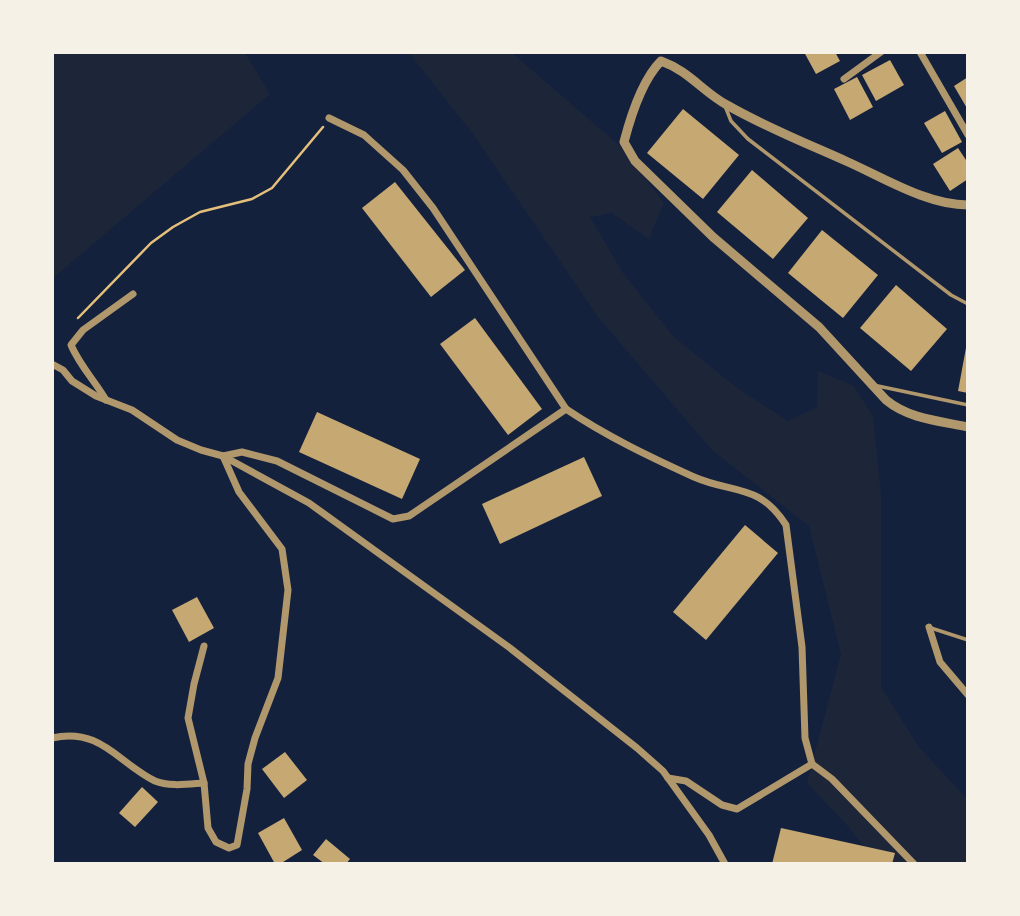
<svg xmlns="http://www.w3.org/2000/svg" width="1020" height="916" font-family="Figtree,sans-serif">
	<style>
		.green { fill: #1d2539 }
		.building { fill: #c6a872 }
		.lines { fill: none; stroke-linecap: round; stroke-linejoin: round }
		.path { stroke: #e5c07b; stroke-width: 2.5 }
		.service { stroke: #b1986c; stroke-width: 3.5 }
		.minor { stroke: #b1986c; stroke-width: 7 }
		.tertiary { stroke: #b1986c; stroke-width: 9 }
	</style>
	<rect width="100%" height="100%" fill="#14213d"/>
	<g class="green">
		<polygon points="53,52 245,53 270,94 53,278"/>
		<polygon points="409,53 512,53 621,147 664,203 649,239 612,213 590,217 623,273 673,336 737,388 788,421 817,407 818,371 854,386 873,416 881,496 881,687 919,747 967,799 967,863 878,863 845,823 807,783 841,654 809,526 712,450 598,317 473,134"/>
	</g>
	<g class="building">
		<polygon points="804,52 835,52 840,61 816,74"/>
		<polygon points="890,60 904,85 876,101 862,75"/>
		<polygon points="857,77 873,107 850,120 834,89"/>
		<polygon points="968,77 968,110 954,86"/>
		<polygon points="683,109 739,155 703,199 647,153"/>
		<polygon points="945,111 962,142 942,153 924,123"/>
		<polygon points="958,148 968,163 968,179 950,191 933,164"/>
		<polygon points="752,170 808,218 773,259 717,212"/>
		<polygon points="395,182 465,270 431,297 362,208"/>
		<polygon points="822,230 878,275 843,318 788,273"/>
		<polygon points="896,285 947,329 911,371 860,328"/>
		<polygon points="475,318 542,409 508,435 440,344"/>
		<polygon points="966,348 968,349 968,393 958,391"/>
		<polygon points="317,412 420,459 402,499 299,452"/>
		<polygon points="584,457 602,496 500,544 482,504"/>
		<polygon points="745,525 778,553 706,640 673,612"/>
		<polygon points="197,597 214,628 189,642 172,610"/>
		<polygon points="285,752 307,780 284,798 262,769"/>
		<polygon points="142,787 158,802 135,827 119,813"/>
		<polygon points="284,818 302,850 280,864 275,864 258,833"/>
		<polygon points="781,828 895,853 892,864 772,864"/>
		<polygon points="326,839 350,859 346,864 325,864 313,855"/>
	</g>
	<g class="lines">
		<polyline class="path" points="78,318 151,243 173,227 200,212 252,199 272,188 323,127"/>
		<g class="service">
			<polyline points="725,106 731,121 748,139 951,295 968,304"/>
			<polyline points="878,386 968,405"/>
			<polyline points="931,628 968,640"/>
		</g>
		<g class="minor">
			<polyline points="920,52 968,135"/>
			<polyline points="844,79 881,52"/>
			<polyline points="52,364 63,370 72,381 96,396 132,410 177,440 201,450 223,456 309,503 510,648 637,748 663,771 709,835 725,864"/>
			<path d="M106,400C95,381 80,366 71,345L83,330L133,294"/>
			<path d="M566,409C606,436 650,457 694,477C733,494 759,483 786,525L802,647L805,738L812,764"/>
			<polyline points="929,627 940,662 968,695"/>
			<polyline points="204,646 194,684 188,718 204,783 208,828 216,842 229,848 237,845 247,789 248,764 255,738 278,678 288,590 282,549 239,492 223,456 242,452 277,461 393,519 409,516 566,409 433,208 403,170 364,135 329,118"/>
			<path d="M52,738C101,727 118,763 155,781C169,787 189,784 204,783"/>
			<polyline points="812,764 832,779 914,864"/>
			<polyline points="668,778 686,781 722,805 737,809 812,764"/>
		</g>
		<path class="tertiary" d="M968,205C927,205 884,178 848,162C808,144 765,127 727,105C703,92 689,71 661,61C642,80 631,115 624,142L635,161L713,237L819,327L886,400C909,419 939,421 968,427"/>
	</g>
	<rect width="1020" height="916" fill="none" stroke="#f6f1e7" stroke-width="108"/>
</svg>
